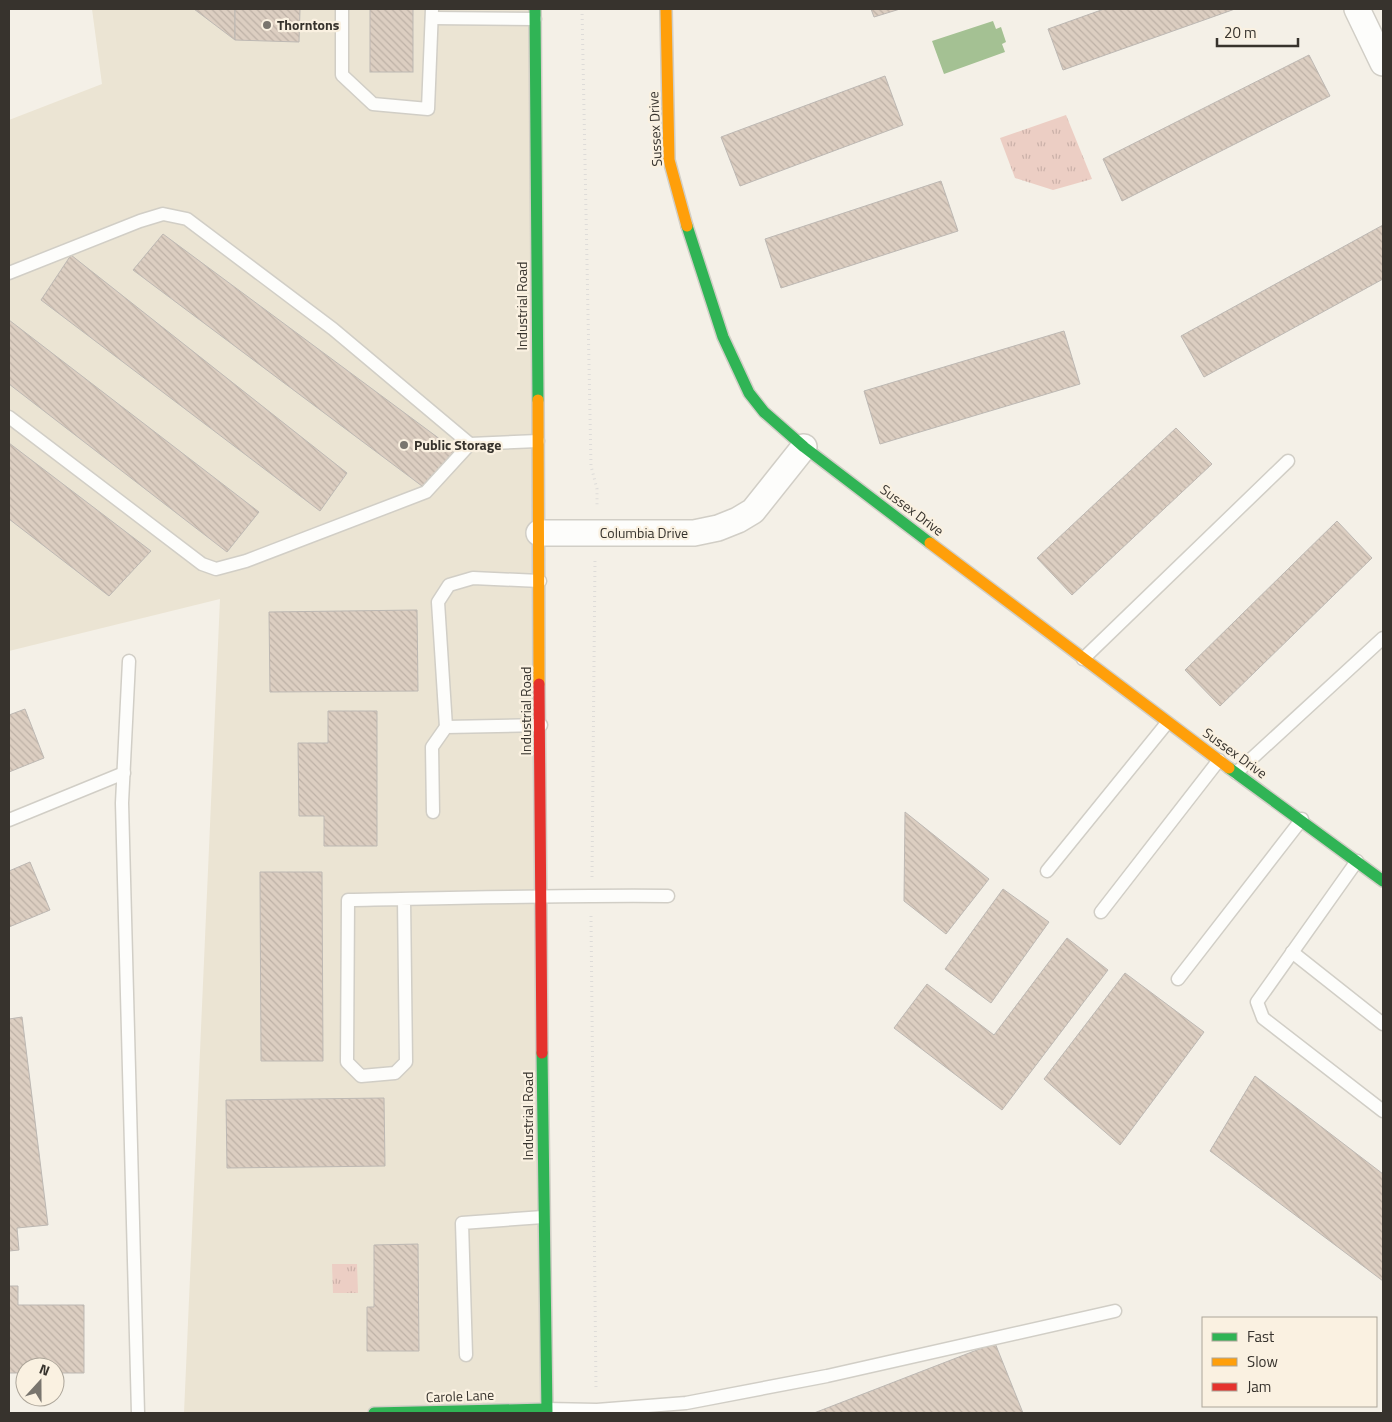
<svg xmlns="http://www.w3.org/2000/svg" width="1392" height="1422" font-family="'Titillium Web',sans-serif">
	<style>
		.built { fill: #ebe4d3 }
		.park { fill: url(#park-tufts) }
		.water { fill: #a4c193 }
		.building { fill: url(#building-back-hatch); stroke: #bdb8b3 }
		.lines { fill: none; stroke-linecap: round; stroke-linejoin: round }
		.lane-casing { stroke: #d1cec6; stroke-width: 15 }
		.street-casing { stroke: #d1cec6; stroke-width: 28 }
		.fast-casing { stroke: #d1cec6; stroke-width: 14 }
		.slow-casing { stroke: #d1cec6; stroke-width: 14 }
		.jam-casing { stroke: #d1cec6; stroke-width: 14 }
		.path { stroke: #dedcd9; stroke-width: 3; stroke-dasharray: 1 4; stroke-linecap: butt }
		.lane { stroke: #fdfdfb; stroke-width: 12 }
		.street { stroke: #fdfdfb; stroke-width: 25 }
		.fast { stroke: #30b455; stroke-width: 11 }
		.slow { stroke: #ff9f0a; stroke-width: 11 }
		.jam { stroke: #e5322d; stroke-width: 11 }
		.poi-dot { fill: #79756e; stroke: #faf1e1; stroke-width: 2 }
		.labels { text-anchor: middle; stroke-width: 4.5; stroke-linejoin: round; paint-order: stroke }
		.poi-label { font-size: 14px; font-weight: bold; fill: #37332d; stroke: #faf1e1; text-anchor: start }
		.street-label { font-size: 14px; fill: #37332d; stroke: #faf1e1 }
	</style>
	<defs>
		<pattern id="park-tufts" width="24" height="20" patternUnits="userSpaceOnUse" patternTransform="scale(1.25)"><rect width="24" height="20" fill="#eccec4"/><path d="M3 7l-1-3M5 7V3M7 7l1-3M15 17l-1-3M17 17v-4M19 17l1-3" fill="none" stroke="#cbb1a9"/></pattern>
		<pattern id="building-back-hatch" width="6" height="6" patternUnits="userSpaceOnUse" patternTransform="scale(1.25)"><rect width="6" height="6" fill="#dccec1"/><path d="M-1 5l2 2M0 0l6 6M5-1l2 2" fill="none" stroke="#bdb1a6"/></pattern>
	</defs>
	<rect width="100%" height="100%" fill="#f4f0e7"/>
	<polygon class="built" points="92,9 535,9 547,1413 184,1413 220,599 9,651 9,120 102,84"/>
	<g class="park">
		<polygon points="1066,115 1092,179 1053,190 1015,178 1000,138"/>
		<polygon points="332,1264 357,1264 358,1293 333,1293"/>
	</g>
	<polygon class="water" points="993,21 996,29 1001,27 1006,42 1002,44 1005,52 944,74 932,41"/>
	<g class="building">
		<polygon points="194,9 235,9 235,40"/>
		<polygon points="235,9 300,9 299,42 235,40"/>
		<rect x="370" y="9" width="43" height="63"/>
		<polygon points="871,9 900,9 874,17"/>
		<polygon points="1104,9 1235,9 1063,70 1048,29"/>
		<polygon points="1309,55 1330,96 1122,201 1103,159"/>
		<polygon points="885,76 903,125 740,186 721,137"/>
		<polygon points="941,181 958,231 781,288 765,239"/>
		<polygon points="1383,225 1383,279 1204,377 1181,336"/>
		<polygon points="163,234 456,451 422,486 133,270"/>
		<polygon points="71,255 347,473 320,511 41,300"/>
		<polygon points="9,320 259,512 227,552 9,384"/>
		<polygon points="1064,331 1080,384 880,444 864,391"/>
		<polygon points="1176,428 1212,464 1072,595 1037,558"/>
		<polygon points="9,443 151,551 109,596 9,519"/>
		<polygon points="1337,521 1372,558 1220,706 1185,670"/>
		<polygon points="417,610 418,691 270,692 269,612"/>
		<polygon points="25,709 44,758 9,772 9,715"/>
		<polygon points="328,711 377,711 377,846 324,846 324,816 299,816 298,743 328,743"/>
		<polygon points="905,812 989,879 946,934 904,901"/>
		<polygon points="30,862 50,910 9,927 9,871"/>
		<polygon points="260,872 322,872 323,1061 261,1061"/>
		<polygon points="1003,889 1049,922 991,1003 945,969"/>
		<polygon points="1067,938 1108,970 1002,1110 894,1028 927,984 994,1035"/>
		<polygon points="1125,973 1204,1032 1120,1145 1044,1079"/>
		<polygon points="22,1017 48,1225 17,1228 19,1250 9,1251 9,1019"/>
		<polygon points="1255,1076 1383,1174 1383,1281 1210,1151"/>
		<polygon points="384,1098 385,1166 227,1168 226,1100"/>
		<polygon points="418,1244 419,1351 367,1351 367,1307 374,1307 374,1245"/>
		<polygon points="9,1286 18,1286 18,1305 84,1305 84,1373 55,1373 55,1367 25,1367 25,1373 9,1373"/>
		<polygon points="995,1343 1023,1413 814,1413"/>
	</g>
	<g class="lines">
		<g class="lane-casing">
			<g id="lane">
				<polyline points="342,9 342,75 373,104 428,109 432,9"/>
				<polyline points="432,18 535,19"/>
				<polyline points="9,273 140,221 163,214 187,219 333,329 470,444 538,441"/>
				<polyline points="9,417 202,564 216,569 246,561 426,492 470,444"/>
				<polyline points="1083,659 1288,461"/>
				<polyline points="129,661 122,803 138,1413"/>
				<polyline points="446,727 438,602 449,585 473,578 540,581"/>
				<polyline points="1236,773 1383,638"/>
				<polyline points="433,812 432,747 446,727 541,725"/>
				<polyline points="9,820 124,773"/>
				<polyline points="1357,861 1257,1002 1263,1018 1383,1111"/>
				<polyline points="1047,871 1167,723"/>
				<path d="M404,899L406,1062L395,1073L361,1076L347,1062L348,900C454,898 561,895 668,896"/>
				<polyline points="1101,912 1219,760"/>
				<polyline points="1292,952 1383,1024"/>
				<polyline points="1178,979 1302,819"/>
				<polyline points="466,1355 462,1223 543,1217"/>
				<polyline points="546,1409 597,1410 686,1403 827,1376 1115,1311"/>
			</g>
		</g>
		<g class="street-casing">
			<g id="street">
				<polyline points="1357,9 1383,63"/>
				<polyline points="539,533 694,533 718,528 738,520 753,511 804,447"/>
			</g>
		</g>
		<g class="fast-casing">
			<g id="fast">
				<polyline points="535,9 538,400"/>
				<polyline points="687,226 723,337 749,393 764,412 804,447 930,543"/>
				<polyline points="1229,768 1383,881"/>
				<polyline points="542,1053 547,1413"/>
				<polyline points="374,1413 546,1409"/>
			</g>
		</g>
		<g class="slow-casing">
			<g id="slow">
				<polyline points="666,9 669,160 687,226"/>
				<polyline points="538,400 539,684"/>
				<polyline points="930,543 1229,768"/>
			</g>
		</g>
		<g class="jam-casing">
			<polyline id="jam" points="539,684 542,1053"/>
		</g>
		<g class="path">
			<polyline points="582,9 591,466 597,489 597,507"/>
			<polyline points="592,877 595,558"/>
			<polyline points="591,916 596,1390"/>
		</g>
		<use href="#lane" class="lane"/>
		<use href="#street" class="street"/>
		<use href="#fast" class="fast"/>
		<use href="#slow" class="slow"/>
		<use href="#jam" class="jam"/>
	</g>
	<g class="poi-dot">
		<circle cx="267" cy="25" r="5"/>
		<circle cx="404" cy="445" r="5"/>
	</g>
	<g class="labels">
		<g class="poi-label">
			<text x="277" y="30">Thorntons</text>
			<text x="414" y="450">Public Storage</text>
		</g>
		<g class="street-label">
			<text transform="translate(655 129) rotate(-93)" y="5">Sussex Drive</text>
			<text transform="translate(522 306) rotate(-90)" y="5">Industrial Road</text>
			<text transform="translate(912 510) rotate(37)" y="5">Sussex Drive</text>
			<text x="644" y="538">Columbia Drive</text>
			<text transform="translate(526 711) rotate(-90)" y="5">Industrial Road</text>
			<text transform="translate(1235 753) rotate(36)" y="5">Sussex Drive</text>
			<text transform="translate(528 1116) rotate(-90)" y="5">Industrial Road</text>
			<text transform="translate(460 1396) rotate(-2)" y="5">Carole Lane</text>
		</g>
	</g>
	<rect width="1392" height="1422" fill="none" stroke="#37332d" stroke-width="20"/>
	<rect x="1202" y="1317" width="175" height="90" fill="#faf1e1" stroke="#aca599"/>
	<rect x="1212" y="1333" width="25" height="8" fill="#30b455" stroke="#aca599"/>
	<text x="1247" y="1342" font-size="15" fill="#37332d">Fast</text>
	<rect x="1212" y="1358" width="25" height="8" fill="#ff9f0a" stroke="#aca599"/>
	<text x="1247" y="1367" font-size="15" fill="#37332d">Slow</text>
	<rect x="1212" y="1383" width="25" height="8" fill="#e5322d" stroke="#aca599"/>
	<text x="1247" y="1392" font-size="15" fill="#37332d">Jam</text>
	<g transform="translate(40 1382) rotate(21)"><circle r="24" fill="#faf1e1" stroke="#aca599"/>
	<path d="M0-4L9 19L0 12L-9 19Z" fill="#79756e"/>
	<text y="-8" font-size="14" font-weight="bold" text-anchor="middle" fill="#37332d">N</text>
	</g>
	<path d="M1217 38v8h81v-8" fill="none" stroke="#37332d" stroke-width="2.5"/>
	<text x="1224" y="38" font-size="15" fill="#37332d" stroke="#faf1e1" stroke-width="4" paint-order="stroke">20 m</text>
</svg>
